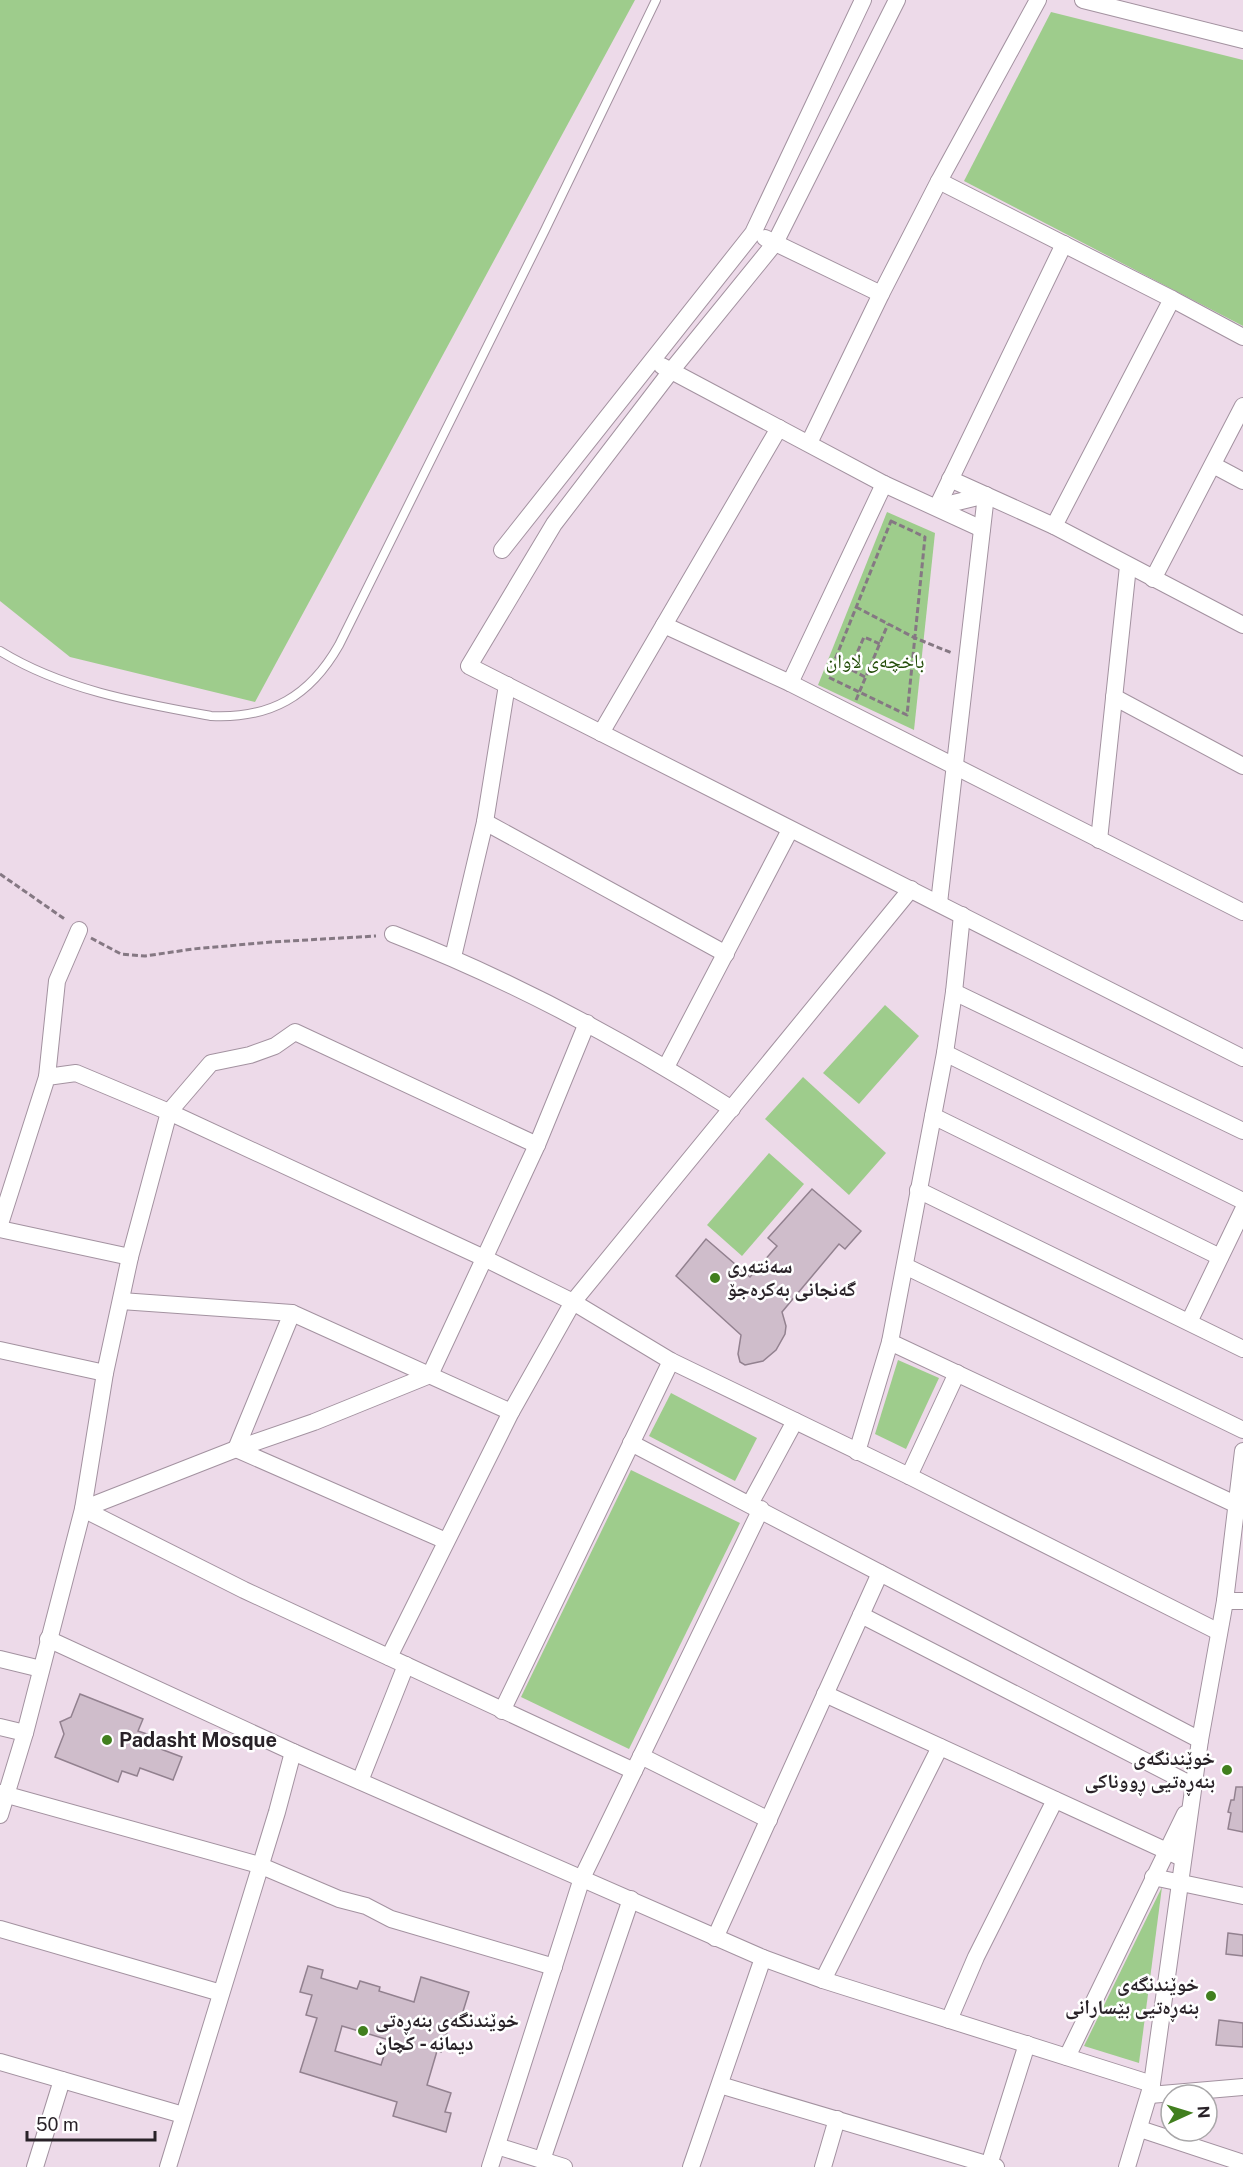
<svg xmlns="http://www.w3.org/2000/svg" width="1243" height="2167" font-family="'Public Sans','Noto Naskh Arabic',sans-serif">
	<style>
		.green { fill: #9ecc8c }
		.building { fill: #cfbdcb; stroke: #92818f; stroke-width: 1.5; fill-rule: evenodd }
		.lines { fill: none; stroke-linecap: round; stroke-linejoin: round }
		.service-casing { stroke: #a392a0; stroke-width: 10 }
		.minor-casing { stroke: #a392a0; stroke-width: 18 }
		.path { stroke: #857883; stroke-width: 3; stroke-dasharray: 6 3; stroke-linecap: butt }
		.service { stroke: #fff; stroke-width: 8 }
		.minor { stroke: #fff; stroke-width: 16 }
		.poi-dot { fill: #417f1e; stroke: #fff; stroke-width: 2 }
		.labels { text-anchor: middle; stroke-width: 5; stroke-linejoin: round; paint-order: stroke }
		.park-label { font-size: 20px; fill: #234d09; stroke: #fff }
		.poi-label { font-size: 20px; font-weight: bold; fill: #292228; stroke: #fff; text-anchor: start }
	</style>
	<rect width="100%" height="100%" fill="#eddae9"/>
	<g class="green">
		<polygon points="0,0 635,0 255,702 70,657 0,601"/>
		<polygon points="1051,12 1243,60 1243,326 964,181"/>
		<polygon points="887,512 935,533 914,730 818,685"/>
		<polygon points="885,1005 919,1036 859,1104 823,1073"/>
		<polygon points="803,1077 886,1153 849,1195 765,1119"/>
		<polygon points="769,1153 804,1184 742,1256 707,1225"/>
		<polygon points="898,1360 939,1378 906,1449 875,1434"/>
		<polygon points="671,1393 757,1438 735,1481 649,1436"/>
		<polygon points="631,1470 740,1523 629,1749 521,1697"/>
		<polygon points="1162,1887 1139,2063 1084,2046"/>
	</g>
	<g class="building">
		<polygon points="812,1189 861,1231 845,1249 839,1244 782,1312 786,1326 785,1334 776,1350 763,1361 745,1365 740,1362 738,1354 741,1335 676,1276 706,1239 750,1277 777,1246 768,1238"/>
		<polygon points="80,1694 143,1719 138,1731 153,1736 150,1745 182,1757 173,1780 140,1768 137,1776 122,1771 118,1782 55,1757 64,1734 60,1722 71,1717"/>
		<polygon points="1236,1787 1243,1787 1243,1832 1228,1829 1231,1813 1228,1812 1231,1800 1234,1800"/>
		<polygon points="1228,1933 1243,1935 1243,1956 1226,1954"/>
		<path d="M308,1966L323,1970L321,1978L357,1989L360,1981L380,1987L379,1991L414,2002L421,1977L469,1992L460,2021L451,2019L441,2052L437,2051L427,2085L451,2093L445,2112L451,2113L446,2132L393,2116L397,2102L300,2072L317,2018L306,2015L312,1995L300,1992ZM342,2026L389,2040L381,2065L335,2051Z"/>
		<polygon points="1219,2020 1243,2023 1243,2047 1216,2045"/>
	</g>
	<g class="lines">
		<g class="service-casing">
			<path id="service" d="M0,651C63,690 139,703 211,716C271,719 310,696 339,645L545,230L656,0"/>
		</g>
		<g class="minor-casing">
			<g id="minor">
				<polyline points="897,0 775,243 671,371 554,524 469,666 1243,1058"/>
				<polyline points="1083,0 1243,40"/>
				<polyline points="939,181 1172,299 1243,337"/>
				<polyline points="765,238 881,294"/>
				<polyline points="662,366 884,484 982,529"/>
				<polyline points="809,443 881,294 939,181 1038,0"/>
				<polyline points="1213,465 1243,481"/>
				<polyline points="950,479 1054,526 1243,625"/>
				<polyline points="937,507 986,495 939,903"/>
				<polyline points="937,507 1064,244"/>
				<polyline points="1054,526 1172,299"/>
				<polyline points="502,550 753,233 863,0"/>
				<polyline points="1153,579 1243,406"/>
				<polyline points="664,625 790,683 1243,912"/>
				<polyline points="790,683 884,484"/>
				<polyline points="1114,697 1243,766"/>
				<polyline points="601,733 779,428"/>
				<polyline points="485,822 726,954"/>
				<polyline points="1099,840 1128,566"/>
				<path d="M393,934C512,980 625,1041 732,1109"/>
				<polyline points="453,957 485,822 507,685"/>
				<polyline points="954,992 1243,1131"/>
				<polyline points="945,1053 1243,1201"/>
				<polyline points="666,1067 790,830"/>
				<polyline points="47,1077 57,981 79,930"/>
				<polyline points="933,1116 1220,1257"/>
				<polyline points="537,1145 295,1032 275,1046 250,1055 211,1063 169,1112 130,1257 105,1373 83,1509 244,1590 634,1771"/>
				<polyline points="918,1190 1243,1349"/>
				<polyline points="0,1224 47,1077 76,1073 169,1112 484,1258 573,1302 671,1361 909,1476 1219,1632"/>
				<polyline points="0,1229 130,1257"/>
				<polyline points="905,1266 1243,1430"/>
				<polyline points="121,1301 292,1313 511,1412"/>
				<polyline points="292,1313 236,1449 446,1541"/>
				<polyline points="1189,1322 1243,1210"/>
				<polyline points="890,1342 1235,1504"/>
				<polyline points="0,1350 105,1373"/>
				<polyline points="631,1443 1200,1740"/>
				<polyline points="857,1452 890,1342 945,1053 954,992 962,915"/>
				<polyline points="909,1476 957,1373"/>
				<polyline points="750,1504 795,1421"/>
				<polyline points="1225,1601 1243,1601"/>
				<polyline points="861,1615 1194,1786"/>
				<polyline points="48,1639 293,1752 763,1958 823,1980 1152,2084"/>
				<polyline points="389,1657 511,1412 573,1302 911,889"/>
				<polyline points="0,1659 41,1669"/>
				<polyline points="825,1694 1182,1858"/>
				<polyline points="502,1711 671,1361"/>
				<polyline points="0,1727 25,1733"/>
				<polyline points="641,1756 769,1820"/>
				<polyline points="360,1781 406,1665"/>
				<polyline points="0,1793 259,1865 339,1899 366,1906 391,1919 554,1967"/>
				<polyline points="0,1815 25,1733 83,1509 236,1449 314,1422 430,1375 537,1145 587,1023"/>
				<polyline points="1153,1877 1243,1896"/>
				<polyline points="0,1929 221,1993"/>
				<polyline points="715,1938 880,1573"/>
				<polyline points="823,1980 940,1747"/>
				<polyline points="949,2020 976,1957 1055,1800"/>
				<polyline points="1067,2057 1185,1814"/>
				<polyline points="0,2062 183,2115"/>
				<polyline points="720,2085 996,2167"/>
				<polyline points="1150,2095 1243,2087"/>
				<polyline points="1140,2129 1243,2163"/>
				<polyline points="497,2146 564,2167"/>
				<polyline points="542,2160 631,1899"/>
				<polyline points="989,2165 1027,2044"/>
				<polyline points="35,2167 62,2080"/>
				<polyline points="168,2167 277,1812 293,1752"/>
				<polyline points="490,2167 582,1878 761,1509"/>
				<polyline points="691,2167 763,1958"/>
				<polyline points="823,2167 837,2119"/>
				<polyline points="1127,2167 1152,2084 1200,1740 1225,1601 1243,1451"/>
			</g>
		</g>
		<g class="path">
			<polygon points="891,521 925,537 907,715 828,677"/>
			<polyline points="856,607 915,638 952,653"/>
			<polyline points="865,677 850,669 864,637 880,644"/>
			<polyline points="856,700 888,624"/>
			<polyline points="0,874 66,920"/>
			<polyline points="91,938 121,954 145,956 193,949 271,942 376,936"/>
		</g>
		<use href="#service" class="service"/>
		<use href="#minor" class="minor"/>
	</g>
	<g class="poi-dot">
		<circle cx="715" cy="1278" r="6"/>
		<circle cx="107" cy="1740" r="6"/>
		<circle cx="1227" cy="1770" r="6"/>
		<circle cx="1211" cy="1996" r="6"/>
		<circle cx="363" cy="2031" r="6"/>
	</g>
	<g class="labels">
		<g class="park-label">
			<text x="875" y="668">باخچەی لاوان</text>
		</g>
		<g class="poi-label">
			<text x="727" y="1273">سەنتەری<tspan x="727" dy="23">گەنجانی بەکرەجۆ</tspan></text>
			<text x="119" y="1747">Padasht Mosque</text>
			<text x="1215" y="1765" text-anchor="end">خوێندنگەی<tspan x="1215" dy="23">بنەڕەتیی ڕووناکی</tspan></text>
			<text x="1199" y="1991" text-anchor="end">خوێندنگەی<tspan x="1199" dy="23">بنەڕەتیی بێسارانی</tspan></text>
			<text x="375" y="2027">خوێندنگەی بنەڕەتی<tspan x="375" dy="23">دیمانە - کچان</tspan></text>
		</g>
	</g>
	<g transform="translate(1189 2113) rotate(86)"><circle r="28" fill="#ffffff" stroke="#a9a7a9" stroke-width="1.5"/>
	<path d="M0-4.5L10 22L0 15L-10 22Z" fill="#417f1e"/>
	<text y="-9" font-size="16" font-weight="bold" text-anchor="middle" fill="#292228">N</text>
	</g>
	<path d="M27 2131v9h128v-9" fill="none" stroke="#292228" stroke-width="3"/>
	<text x="36" y="2131" font-size="18" fill="#292228" stroke="#ffffff" stroke-width="4.5" paint-order="stroke">50 m</text>
</svg>
